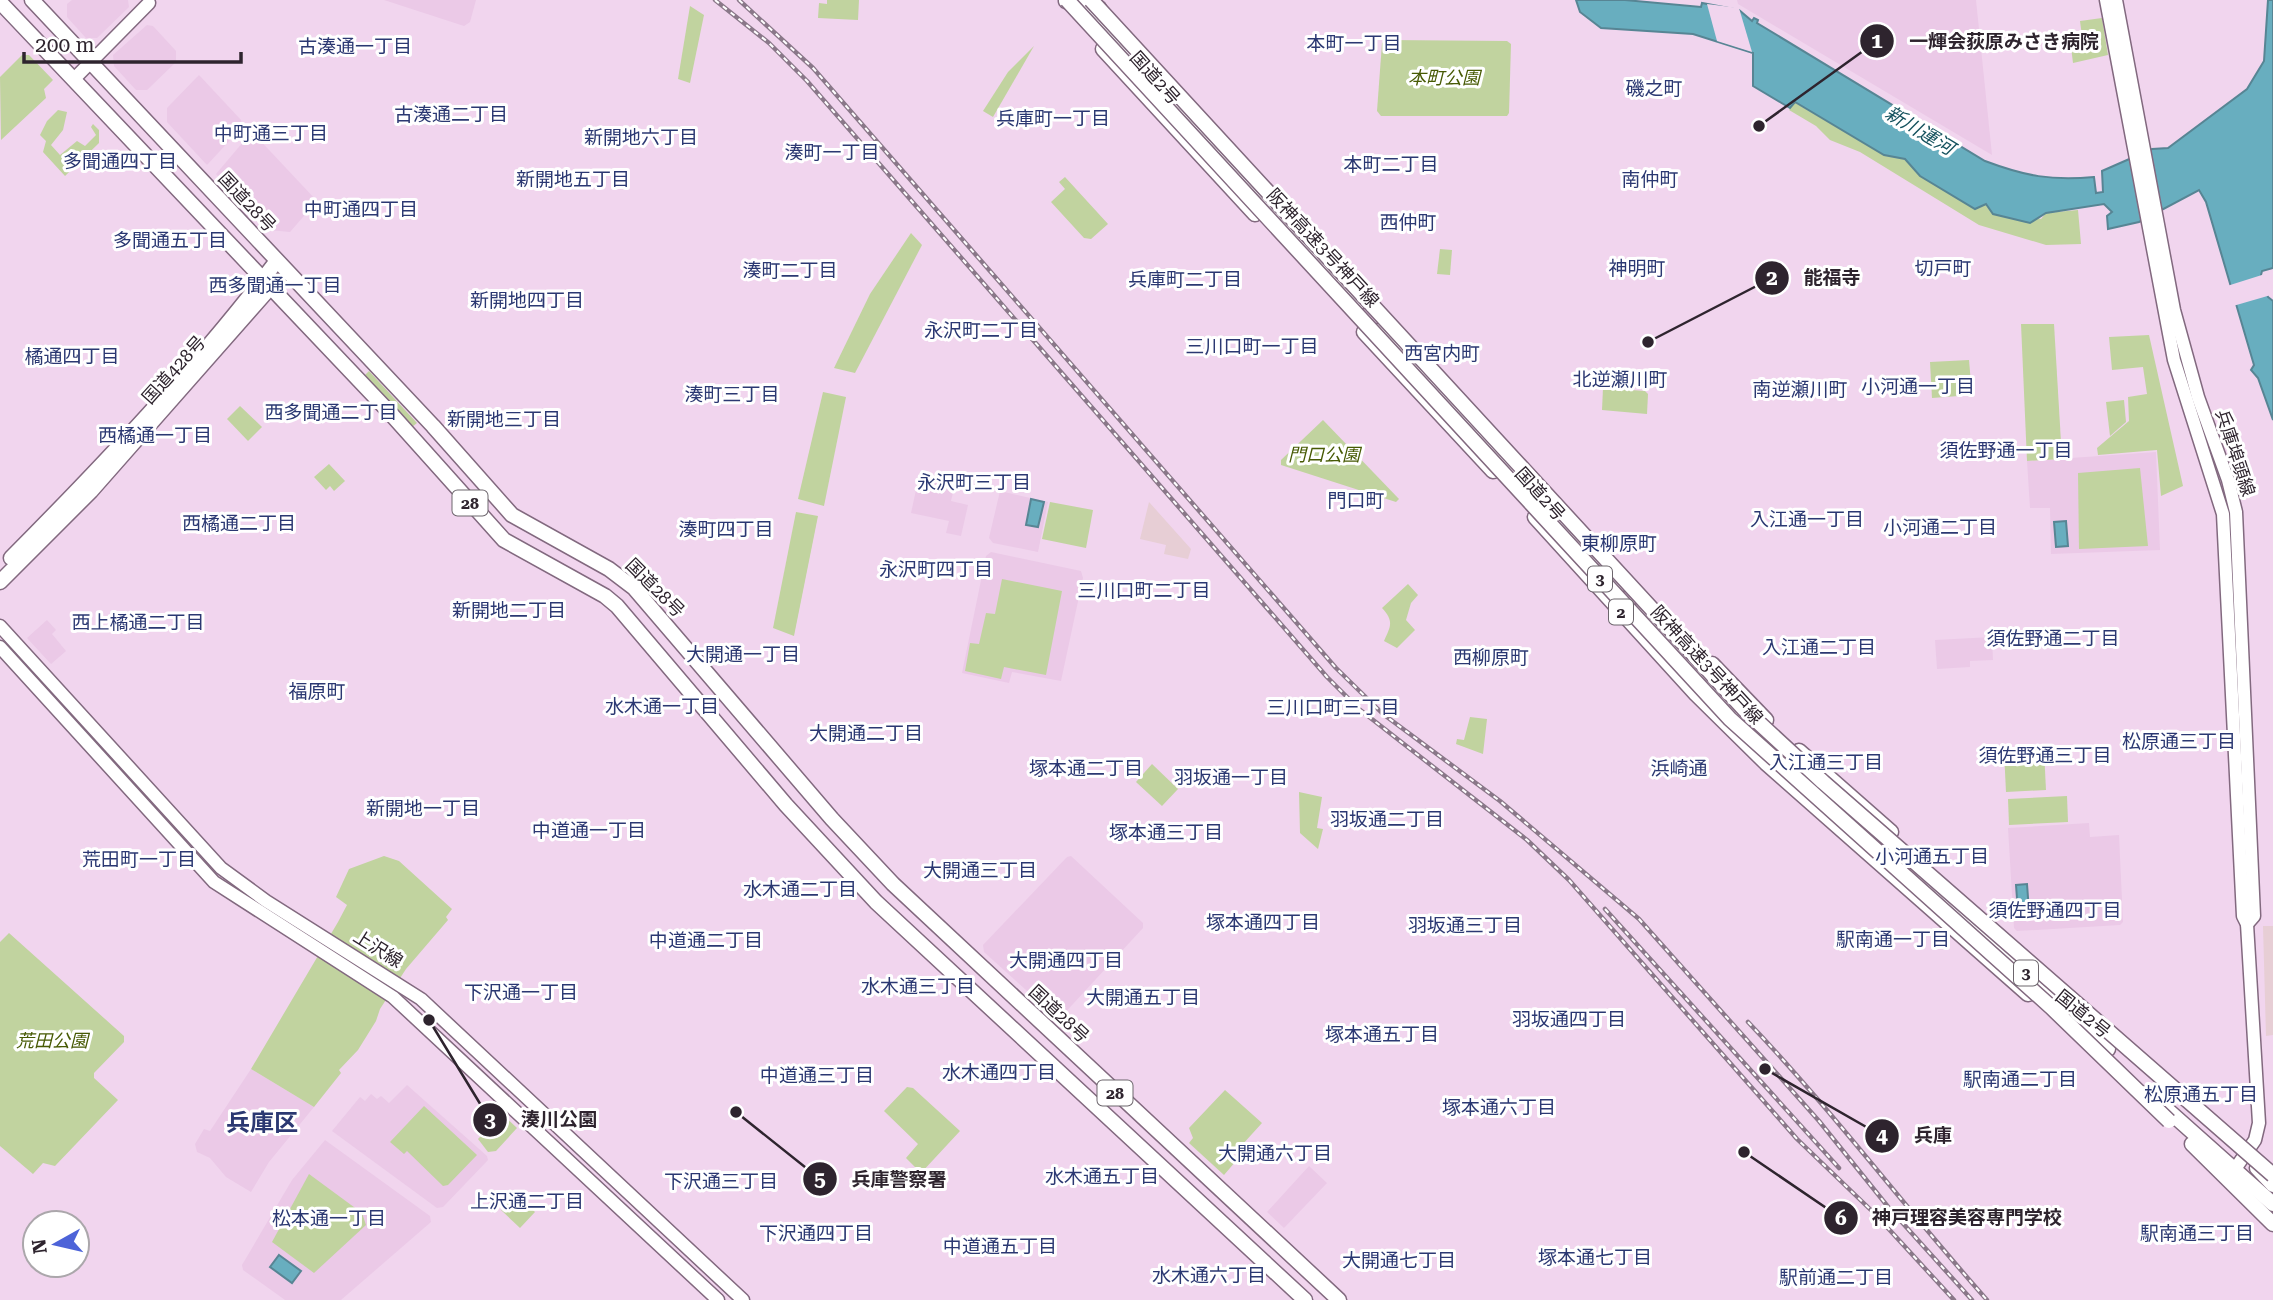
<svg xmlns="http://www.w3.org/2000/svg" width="2273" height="1300" font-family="'Roboto Serif','Noto Sans JP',serif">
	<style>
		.built { fill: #ebc9e7 }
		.industrial { fill: #e7ced5 }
		.green { fill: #c1d39f }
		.water { fill: #68aebf; stroke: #578594; stroke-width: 2 }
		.pier { fill: #f1d5ee }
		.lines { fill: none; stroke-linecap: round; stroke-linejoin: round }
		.major-casing { stroke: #82697f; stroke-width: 15 }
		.highway-casing { stroke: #82697f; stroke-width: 17 }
		.major { stroke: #fff; stroke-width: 12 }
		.highway { stroke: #fff; stroke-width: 14 }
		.rail-casing { stroke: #8a7889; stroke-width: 4.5 }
		.rail { stroke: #fff; stroke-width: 2; stroke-dasharray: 5; stroke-linecap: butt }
		.highway-bridge-casing { stroke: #82697f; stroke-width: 17; stroke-linecap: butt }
		.highway-bridge { stroke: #fff; stroke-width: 14 }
		.labels { text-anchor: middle; stroke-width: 6; stroke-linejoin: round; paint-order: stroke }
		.shield { fill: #fff; stroke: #6d666d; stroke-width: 2 }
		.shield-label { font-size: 16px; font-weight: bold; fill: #2e242e }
		.street-label { font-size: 18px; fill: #2e242e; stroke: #fff }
		.park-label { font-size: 18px; font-style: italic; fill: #475a04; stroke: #fff }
		.neighbourhood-label { font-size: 19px; fill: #2b3872; stroke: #fff }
		.water-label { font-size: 19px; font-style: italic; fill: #15525e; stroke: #fff }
		.district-label { font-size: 24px; font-weight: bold; fill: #2b3872; stroke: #fff }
		.leader { fill: none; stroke: #2e242e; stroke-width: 2.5 }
		.callout-dot { fill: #2e242e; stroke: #fff; stroke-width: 2.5 }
		.mark-label { font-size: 21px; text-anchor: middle; font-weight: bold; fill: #fff }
		.callout-label { font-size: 19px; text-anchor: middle; font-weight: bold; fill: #2e242e; stroke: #fff; stroke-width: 6; stroke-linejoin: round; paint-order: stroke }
	</style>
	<rect width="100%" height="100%" fill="#f1d5ee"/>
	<g class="built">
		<polygon points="72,0 128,0 129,7 97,38 86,38 67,17 67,4"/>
		<polygon points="384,0 476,0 470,22 464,26"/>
		<polygon points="1737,0 1976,0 1992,155 1738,4"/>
		<polygon points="147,25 153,26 176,51 176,62 147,90 136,90 114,66 113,55"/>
		<polygon points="199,75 241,120 242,127 207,165 167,122 167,108"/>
		<polygon points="249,135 255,135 317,201 290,232 269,230 216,174"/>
		<polygon points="2156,452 2160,550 2051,554 2050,508 2030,508 2027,461"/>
		<polygon points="920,472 956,480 951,501 968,505 961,536 946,533 949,521 911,513"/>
		<polygon points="1000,491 1048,502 1038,552 993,543 989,538"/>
		<polygon points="991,552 1081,571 1083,578 1061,681 1012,672 1009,683 962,673 986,556"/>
		<polygon points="47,620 56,630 52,634 66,651 51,664 27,638"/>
		<polygon points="1992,637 1993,660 1970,661 1970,667 1937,669 1935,640"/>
		<polygon points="2089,823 2090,837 2119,835 2123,922 2120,925 2017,931 2014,928 2008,828"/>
		<polygon points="1071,856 1143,923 1143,928 1061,1017 1056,1017 984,952 983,945 1067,857"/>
		<polygon points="251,1069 314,1107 269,1162 251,1192 226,1177 210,1158 197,1152 195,1144 204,1129 210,1131"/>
		<polygon points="407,1085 487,1156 488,1160 443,1207 437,1208 332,1131 360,1097 365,1101 371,1094 377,1099 381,1096 389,1103"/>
		<polygon points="325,1140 430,1216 431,1222 341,1300 285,1300 243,1270 242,1265 292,1180"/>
		<polygon points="1309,1166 1327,1183 1284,1228 1267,1212"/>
	</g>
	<g class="industrial">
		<polygon points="1149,502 1191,549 1188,559 1164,554 1166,545 1140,539"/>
		<polygon points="2263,926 2273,926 2273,1035 2266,1036"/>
	</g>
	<g class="green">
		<polygon points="827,0 859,0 858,20 818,18 819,3 827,4"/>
		<polygon points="690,6 704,15 690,83 678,79"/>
		<polygon points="2102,18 2108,55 2073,63 2070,39 2082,36 2080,21"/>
		<polygon points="1387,40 1507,41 1511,44 1509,113 1507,116 1381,116 1377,111 1382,43"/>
		<polygon points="1034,46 993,117 983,111 1008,72"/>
		<polygon points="22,55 29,55 53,80 44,89 46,98 1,140 0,77"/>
		<polygon points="1794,102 1884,155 1905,159 1916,169 1990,206 2041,219 2046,213 2078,210 2081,244 2046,245 1979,225 1860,152 1830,140 1816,126 1789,110"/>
		<polygon points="58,110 67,112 63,130 51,145 60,155 77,141 85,146 96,135 91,127 93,124 99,130 99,143 65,176 43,152 46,141 40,135 47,121"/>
		<polygon points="1065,177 1108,224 1091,239 1084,238 1051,202 1065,189 1059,182"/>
		<polygon points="911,233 922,245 855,373 834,368 870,294"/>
		<polygon points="1440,249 1452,250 1450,275 1437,274"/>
		<polygon points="2021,324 2054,324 2062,459 2027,461"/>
		<polygon points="2149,335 2183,486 2161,496 2157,450 2098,455 2097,448 2129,421 2128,397 2147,394 2143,367 2112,370 2109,337"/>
		<polygon points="1969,360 1972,395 1932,398 1930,362"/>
		<polygon points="369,371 417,423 412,427 364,376"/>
		<polygon points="1603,388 1645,391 1648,394 1647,414 1602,410"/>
		<polygon points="823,392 846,397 824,506 798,499"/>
		<polygon points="2124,400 2126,422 2110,436 2106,402"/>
		<polygon points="240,406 262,427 248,441 227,419"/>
		<polygon points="1323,420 1399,499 1396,502 1281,465 1281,460"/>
		<polygon points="329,464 345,481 334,491 330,486 326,490 314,477"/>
		<polygon points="2140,468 2148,546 2079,549 2078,473"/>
		<polygon points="1050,502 1093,510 1086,548 1042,539"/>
		<polygon points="796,512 818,516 794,636 773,628"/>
		<polygon points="1002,579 1062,591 1046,675 1004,667 1001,679 965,671 970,643 979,644 986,613 995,614"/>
		<path d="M1408,584L1418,595L1411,603L1406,620L1415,630L1397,648L1384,641C1391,626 1394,621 1382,608Z"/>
		<polygon points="1470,717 1487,719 1483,754 1456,744 1457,739 1464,740"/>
		<polygon points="2044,750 2046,790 2006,792 2004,751"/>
		<polygon points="1152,764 1178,789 1162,806 1136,782"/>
		<polygon points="1299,792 1322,797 1317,828 1323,829 1318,849 1300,833"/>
		<polygon points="2067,796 2068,822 2009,825 2008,799"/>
		<polygon points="384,856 399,861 452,909 446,917 448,920 406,969 380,1009 376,1021 358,1050 339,1070 341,1073 314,1107 251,1069 338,922 347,905 336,897 349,869"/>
		<polygon points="9,933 124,1036 124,1042 94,1073 94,1078 118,1100 55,1166 43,1163 33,1174 0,1146 0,942"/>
		<polygon points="907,1087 913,1088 960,1131 921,1173 906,1158 918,1144 884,1111"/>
		<polygon points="1225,1090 1262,1123 1232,1156 1236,1161 1224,1175 1189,1143 1193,1138 1189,1128"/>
		<polygon points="424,1106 477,1155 448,1185 443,1186 407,1151 404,1154 390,1142"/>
		<polygon points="502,1114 517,1128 496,1151 488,1152 478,1139"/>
		<polygon points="309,1174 362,1213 366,1225 314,1273 272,1242"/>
		<polygon points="516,1194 535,1212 520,1228 501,1210"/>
	</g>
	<g class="water">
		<path d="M1576,0H1625L1701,7L1702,3L1739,10L1752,21L1754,18L1758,20L1757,23L1985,161C2025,176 2051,181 2094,177L2096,193L2103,192L2102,171L2152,149L2168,148L2247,89L2264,61L2268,0H2273V268L2262,271L2261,275L2268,297L2273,301V420L2258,378L2251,370L2254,365L2206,202L2199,190L2139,222L2108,229L2107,216L2112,212L2104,204L2046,213L2030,223L1993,214L1986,204L1975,209L1920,176L1905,159L1884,155L1795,102L1790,108L1753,86V53L1693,34L1601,28L1580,12Z"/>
		<polygon points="1031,499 1044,502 1038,527 1026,525"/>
		<polygon points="2066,521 2068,546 2056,547 2054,522"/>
		<polygon points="2027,884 2029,911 2018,912 2016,885"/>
		<polygon points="279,1255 301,1271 292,1283 270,1267"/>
	</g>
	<g class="pier">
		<polygon points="1707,4 1739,8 1752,52 1717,41"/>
		<polygon points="2265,274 2271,295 2233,306 2227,286"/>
	</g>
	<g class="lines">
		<g class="major-casing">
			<g id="major">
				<polyline points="2106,0 2174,360 2223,514 2243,916 2247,924 2259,1123 2255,1140 2235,1169"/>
				<polyline points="2116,0 2174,310 2198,397 2228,480 2236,512 2254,916 2247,924"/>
				<polyline points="74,79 149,3"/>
				<polyline points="0,626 221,868 266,901 421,999 743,1300"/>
				<polyline points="0,647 214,882 393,997 718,1300"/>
			</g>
		</g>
		<g class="highway-casing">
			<g id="highway">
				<polyline points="32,0 433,426 512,515 609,569 634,588 832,819 893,884 1339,1300"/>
				<polyline points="1066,1 1081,5 1103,26"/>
				<polyline points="0,2 392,415 504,540 605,596 617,606 786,805 876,902 1305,1300"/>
				<polyline points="1099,8 1107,30 1304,247 1363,301"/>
				<polyline points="1103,49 1255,214"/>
				<polyline points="1378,331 1420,370 1617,588"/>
				<polyline points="1364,332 1493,471"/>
				<polyline points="1535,517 1696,694 1766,763 2028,994"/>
				<path d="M11,558C104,464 196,367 276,262"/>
				<polyline points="0,582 91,491 276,281"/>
				<polyline points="1643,607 1672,644 1771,747"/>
				<polyline points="1712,664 1766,720"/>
				<polyline points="1799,751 1891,832"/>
				<polyline points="1876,857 1885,854 1895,857 2108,1049"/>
				<polyline points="2162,1105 2273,1204"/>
				<polyline points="2192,1144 2273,1224"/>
				<polyline points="2257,1168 2273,1185"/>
			</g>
		</g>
		<use href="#major" class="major"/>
		<use href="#highway" class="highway"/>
		<g class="rail-casing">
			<g id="rail">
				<polyline points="715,0 769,43 807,81 1327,677 1359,709 1527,840 1569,880 1797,1139 1874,1213 1954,1300"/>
				<polyline points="739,0 813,68 1336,668 1383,714 1500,801 1639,919 1819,1121 1889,1208 1972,1300"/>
				<polyline points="1605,909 1839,1168"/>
				<path d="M1748,1022C1833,1111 1906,1209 1987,1300"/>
			</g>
		</g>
		<use href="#rail" class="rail"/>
		<g class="highway-bridge-casing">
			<g id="highway-bridge">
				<polyline points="1067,0 1730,719 2051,1007 2169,1121"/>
				<polyline points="1091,0 1744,709 1823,782 2273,1175"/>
			</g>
		</g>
		<use href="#highway-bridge" class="highway-bridge"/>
	</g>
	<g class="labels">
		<g class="shield">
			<rect x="452.5" y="490.5" width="35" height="25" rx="5"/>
			<rect x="1588" y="566.5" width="24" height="25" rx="5"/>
			<rect x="1609" y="599.5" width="24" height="25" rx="5"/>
			<rect x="2014" y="960.5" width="24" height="25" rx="5"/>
			<rect x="1097.5" y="1080.5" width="35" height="25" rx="5"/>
		</g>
		<g class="shield-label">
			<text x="470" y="509">28</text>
			<text x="1600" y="585">3</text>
			<text x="1621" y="618">2</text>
			<text x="2026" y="979">3</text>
			<text x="1115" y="1099">28</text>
		</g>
		<g class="street-label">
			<text transform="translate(1155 78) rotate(48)" y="6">国道2号</text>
			<text transform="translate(247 202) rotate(47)" y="6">国道28号</text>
			<text transform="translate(1323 248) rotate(47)" y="6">阪神高速3号神戸線</text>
			<text transform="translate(174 370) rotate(-48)" y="6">国道428号</text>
			<text transform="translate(2235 453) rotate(72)" y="6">兵庫埠頭線</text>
			<text transform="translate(1540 494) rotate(48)" y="6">国道2号</text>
			<text transform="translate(655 588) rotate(45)" y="6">国道28号</text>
			<text transform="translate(1707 665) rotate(47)" y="6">阪神高速3号神戸線</text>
			<text transform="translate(378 949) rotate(32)" y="6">上沢線</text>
			<text transform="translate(1059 1014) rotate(43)" y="6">国道28号</text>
			<text transform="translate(2083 1014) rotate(39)" y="6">国道2号</text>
		</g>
		<g class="park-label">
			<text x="1444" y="84">本町公園</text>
			<text x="1324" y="461">門口公園</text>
			<text x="52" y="1047">荒田公園</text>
		</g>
		<g class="neighbourhood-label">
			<text x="1354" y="50">本町一丁目</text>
			<text x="355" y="53">古湊通一丁目</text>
			<text x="1654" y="95">磯之町</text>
			<text x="451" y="121">古湊通二丁目</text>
			<text x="1053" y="125">兵庫町一丁目</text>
			<text x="271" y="140">中町通三丁目</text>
			<text x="641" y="144">新開地六丁目</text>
			<text x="832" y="159">湊町一丁目</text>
			<text x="120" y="168">多聞通四丁目</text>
			<text x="1391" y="171">本町二丁目</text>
			<text x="573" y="186">新開地五丁目</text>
			<text x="1650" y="186">南仲町</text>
			<text x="361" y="216">中町通四丁目</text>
			<text x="1408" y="229">西仲町</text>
			<text x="170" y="247">多聞通五丁目</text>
			<text x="1637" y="275">神明町</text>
			<text x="1943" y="275">切戸町</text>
			<text x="790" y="277">湊町二丁目</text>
			<text x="1185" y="286">兵庫町二丁目</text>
			<text x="275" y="292">西多聞通一丁目</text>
			<text x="527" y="307">新開地四丁目</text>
			<text x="981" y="337">永沢町二丁目</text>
			<text x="1252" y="353">三川口町一丁目</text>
			<text x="1442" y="360">西宮内町</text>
			<text x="72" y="363">橘通四丁目</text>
			<text x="1620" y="386">北逆瀬川町</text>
			<text x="1918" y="393">小河通一丁目</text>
			<text x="1800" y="396">南逆瀬川町</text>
			<text x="732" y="401">湊町三丁目</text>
			<text x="331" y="419">西多聞通二丁目</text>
			<text x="504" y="426">新開地三丁目</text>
			<text x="155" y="442">西橘通一丁目</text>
			<text x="2006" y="457">須佐野通一丁目</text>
			<text x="974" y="489">永沢町三丁目</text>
			<text x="1356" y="507">門口町</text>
			<text x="1807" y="526">入江通一丁目</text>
			<text x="239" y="530">西橘通二丁目</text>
			<text x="1940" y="534">小河通二丁目</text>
			<text x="726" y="536">湊町四丁目</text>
			<text x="1619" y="550">東柳原町</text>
			<text x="936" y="576">永沢町四丁目</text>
			<text x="1144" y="597">三川口町二丁目</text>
			<text x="509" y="617">新開地二丁目</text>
			<text x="138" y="629">西上橘通二丁目</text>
			<text x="2053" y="645">須佐野通二丁目</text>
			<text x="1819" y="654">入江通二丁目</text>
			<text x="743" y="661">大開通一丁目</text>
			<text x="1491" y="664">西柳原町</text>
			<text x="317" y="698">福原町</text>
			<text x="662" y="713">水木通一丁目</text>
			<text x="1333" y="714">三川口町三丁目</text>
			<text x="866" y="740">大開通二丁目</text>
			<text x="2179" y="748">松原通三丁目</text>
			<text x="2045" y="762">須佐野通三丁目</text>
			<text x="1826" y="769">入江通三丁目</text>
			<text x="1086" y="775">塚本通二丁目</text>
			<text x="1679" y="775">浜崎通</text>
			<text x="1231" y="784">羽坂通一丁目</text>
			<text x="423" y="815">新開地一丁目</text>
			<text x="1387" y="826">羽坂通二丁目</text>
			<text x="589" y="837">中道通一丁目</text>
			<text x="1166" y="839">塚本通三丁目</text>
			<text x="1932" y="863">小河通五丁目</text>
			<text x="139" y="866">荒田町一丁目</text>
			<text x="980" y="877">大開通三丁目</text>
			<text x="800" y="896">水木通二丁目</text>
			<text x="2055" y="917">須佐野通四丁目</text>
			<text x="1263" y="929">塚本通四丁目</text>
			<text x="1465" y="932">羽坂通三丁目</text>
			<text x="1893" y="946">駅南通一丁目</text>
			<text x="706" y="947">中道通二丁目</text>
			<text x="1066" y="967">大開通四丁目</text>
			<text x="918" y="993">水木通三丁目</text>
			<text x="521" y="999">下沢通一丁目</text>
			<text x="1143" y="1004">大開通五丁目</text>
			<text x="1569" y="1026">羽坂通四丁目</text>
			<text x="1382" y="1041">塚本通五丁目</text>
			<text x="999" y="1079">水木通四丁目</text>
			<text x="817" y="1082">中道通三丁目</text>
			<text x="2020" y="1086">駅南通二丁目</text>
			<text x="2201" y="1101">松原通五丁目</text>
			<text x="1499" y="1114">塚本通六丁目</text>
			<text x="1275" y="1160">大開通六丁目</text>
			<text x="1102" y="1183">水木通五丁目</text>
			<text x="721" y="1188">下沢通三丁目</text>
			<text x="527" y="1208">上沢通二丁目</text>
			<text x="329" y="1225">松本通一丁目</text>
			<text x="816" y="1240">下沢通四丁目</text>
			<text x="2197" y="1240">駅南通三丁目</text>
			<text x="1000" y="1253">中道通五丁目</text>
			<text x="1595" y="1264">塚本通七丁目</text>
			<text x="1399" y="1267">大開通七丁目</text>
			<text x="1209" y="1282">水木通六丁目</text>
			<text x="1836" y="1284">駅前通二丁目</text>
		</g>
		<g class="water-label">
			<text transform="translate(1920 130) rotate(31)" y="7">新川運河</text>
		</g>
		<g class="district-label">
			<text x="262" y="1131">兵庫区</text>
		</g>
	</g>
	<path class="leader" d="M1759 126L1877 41M1648 342L1772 278M429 1020L490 1120M1765 1069L1882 1136M736 1112L820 1179M1744 1152L1841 1218"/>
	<g class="callout-dot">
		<circle cx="1759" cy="126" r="7"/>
		<circle cx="1648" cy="342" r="7"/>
		<circle cx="429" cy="1020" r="7"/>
		<circle cx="1765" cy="1069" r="7"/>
		<circle cx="736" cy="1112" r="7"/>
		<circle cx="1744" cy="1152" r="7"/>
		<circle cx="1877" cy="41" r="18"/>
		<circle cx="1772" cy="278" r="18"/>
		<circle cx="490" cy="1120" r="18"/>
		<circle cx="1882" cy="1136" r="18"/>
		<circle cx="820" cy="1179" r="18"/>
		<circle cx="1841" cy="1218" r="18"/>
	</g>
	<g class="mark-label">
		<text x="1877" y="48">1</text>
		<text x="1772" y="285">2</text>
		<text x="490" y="1127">3</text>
		<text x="1882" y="1143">4</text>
		<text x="820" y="1186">5</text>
		<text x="1841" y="1225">6</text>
	</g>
	<g class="callout-label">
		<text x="2004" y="48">一輝会荻原みさき病院</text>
		<text x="1832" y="284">能福寺</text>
		<text x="559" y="1126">湊川公園</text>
		<text x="1933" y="1142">兵庫</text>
		<text x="899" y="1186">兵庫警察署</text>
		<text x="1967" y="1224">神戸理容美容専門学校</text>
	</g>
	<g transform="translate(56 1244) rotate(262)"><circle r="33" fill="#ffffff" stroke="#aba7ab" stroke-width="2"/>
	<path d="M0-5L12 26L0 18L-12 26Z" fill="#4d63d8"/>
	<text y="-10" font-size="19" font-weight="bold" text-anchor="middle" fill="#2e242e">N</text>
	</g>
	<path d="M24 52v10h217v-10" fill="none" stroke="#2e242e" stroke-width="3.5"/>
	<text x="35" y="52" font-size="21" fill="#2e242e" stroke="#ffffff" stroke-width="5" paint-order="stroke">200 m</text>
</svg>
